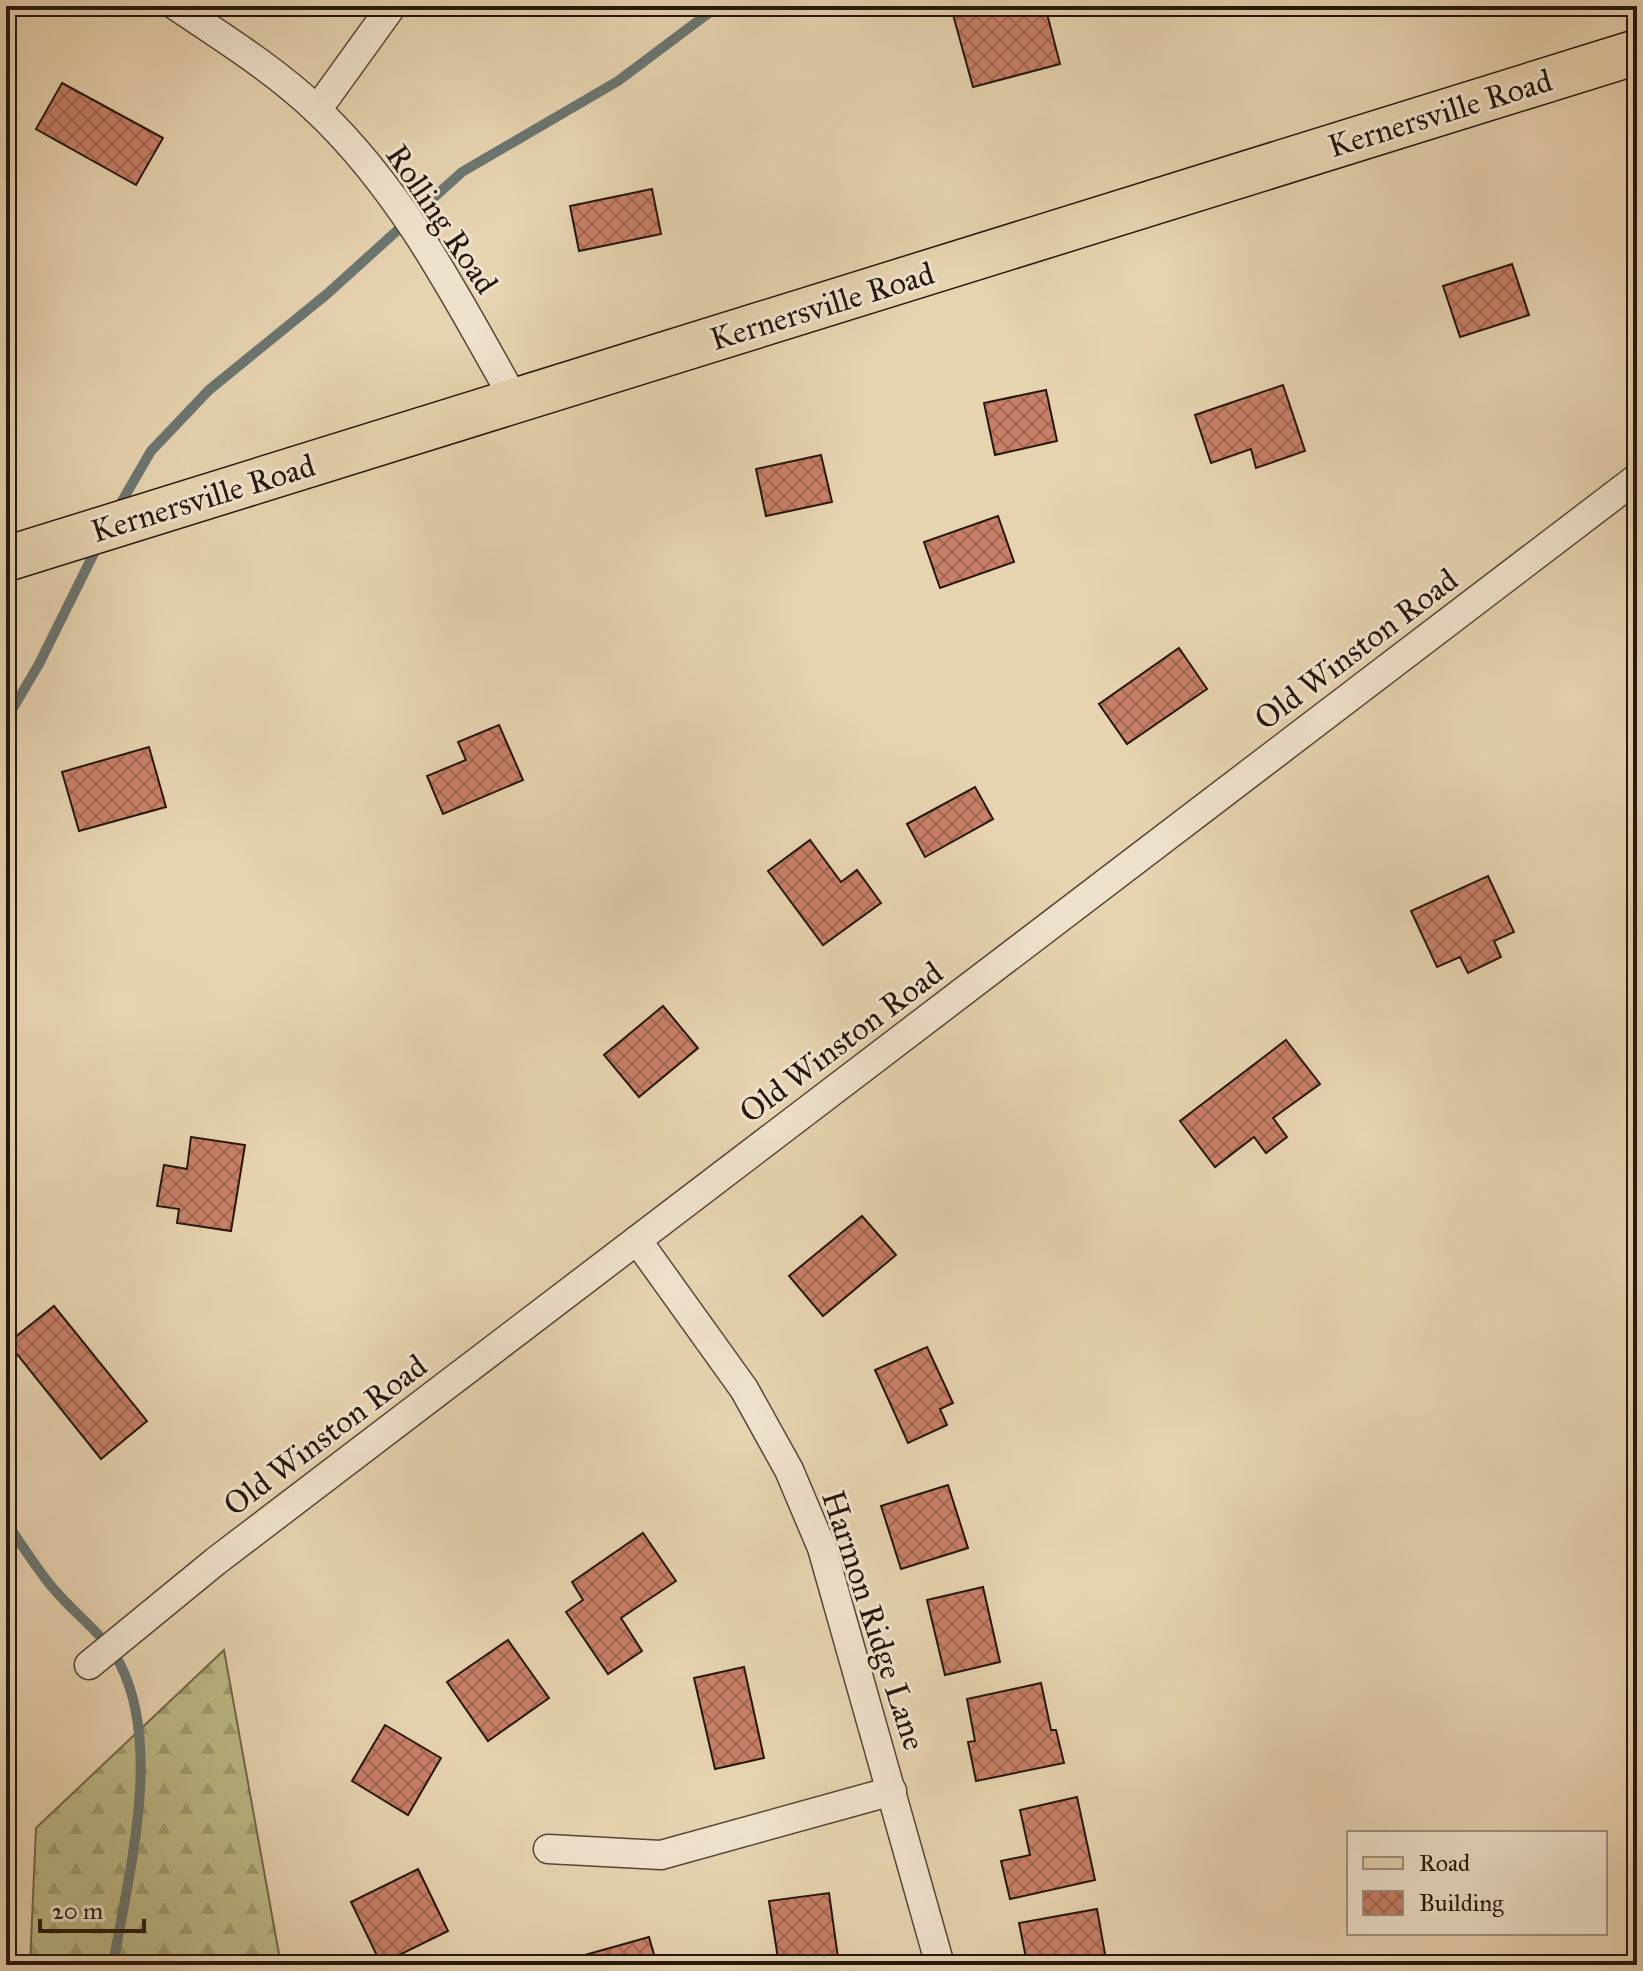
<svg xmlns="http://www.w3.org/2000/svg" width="1643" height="1971" font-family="'IM FELL Great Primer',serif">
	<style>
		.forest { fill: url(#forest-firs); stroke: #70684a; stroke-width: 2 }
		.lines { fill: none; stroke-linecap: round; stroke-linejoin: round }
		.stream { stroke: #6b7671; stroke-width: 10 }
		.building { fill: url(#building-cross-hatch); stroke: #25170d; stroke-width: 2 }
		.street-casing { stroke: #554636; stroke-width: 31 }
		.primary-casing { stroke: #25170d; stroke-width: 47 }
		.street { stroke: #efe2cc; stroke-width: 28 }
		.primary { stroke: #e6d3b0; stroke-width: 44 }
		.labels { text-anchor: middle; stroke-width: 6; stroke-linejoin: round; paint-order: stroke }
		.street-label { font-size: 32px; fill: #25170d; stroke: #efe2cc }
	</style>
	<defs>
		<pattern id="forest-firs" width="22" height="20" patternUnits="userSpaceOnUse" patternTransform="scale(2)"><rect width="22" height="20" fill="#bcba86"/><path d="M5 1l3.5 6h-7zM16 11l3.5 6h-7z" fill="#a19f72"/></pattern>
		<pattern id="building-cross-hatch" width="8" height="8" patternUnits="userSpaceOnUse" patternTransform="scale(2)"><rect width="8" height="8" fill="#c98068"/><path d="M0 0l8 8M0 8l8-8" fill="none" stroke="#a36854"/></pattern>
	</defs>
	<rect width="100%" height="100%" fill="#e6d3b0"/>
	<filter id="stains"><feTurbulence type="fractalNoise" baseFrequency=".0025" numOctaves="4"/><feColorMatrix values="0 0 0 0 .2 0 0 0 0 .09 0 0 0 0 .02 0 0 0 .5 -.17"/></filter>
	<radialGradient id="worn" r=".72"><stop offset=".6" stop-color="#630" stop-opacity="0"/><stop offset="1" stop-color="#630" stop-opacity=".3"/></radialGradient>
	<polygon class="forest" points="224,1650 281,1965 30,1965 36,1828"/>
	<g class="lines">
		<g class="stream">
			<polyline points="118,508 151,451 209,390 327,294 462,172 618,81 718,6"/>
			<polyline points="6,720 39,664 99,543"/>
			<path d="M6,1522C20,1542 33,1563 48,1582C69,1610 104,1633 120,1664C163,1748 128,1876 113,1965"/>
		</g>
	</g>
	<g class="building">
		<polygon points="971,6 1045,6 1060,64 973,87 952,11"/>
		<polygon points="62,83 163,138 136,185 36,129"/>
		<polygon points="652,189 661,234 579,251 570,206"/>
		<polygon points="1512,264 1529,315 1460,337 1443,286"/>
		<polygon points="1283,385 1305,451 1256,468 1251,449 1211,463 1195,415"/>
		<polygon points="1046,390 1057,441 995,455 984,403"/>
		<polygon points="821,455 832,502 766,516 756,469"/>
		<polygon points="998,516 1014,562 940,588 924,542"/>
		<polygon points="1179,648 1207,689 1127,744 1099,704"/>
		<polygon points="499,725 523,780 443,814 427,776 466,760 458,742"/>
		<polygon points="149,747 166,807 79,831 62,772"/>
		<polygon points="975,787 993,819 925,857 907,824"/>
		<polygon points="810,840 841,882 857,870 881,903 823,945 768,871"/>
		<polygon points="1488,876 1514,932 1494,941 1501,957 1468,973 1460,957 1437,967 1411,911"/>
		<polygon points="663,1006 698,1048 639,1097 604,1055"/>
		<polygon points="1286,1040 1320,1084 1273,1118 1287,1137 1266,1153 1254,1137 1215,1167 1180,1121"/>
		<polygon points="191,1137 245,1145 231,1231 177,1223 179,1209 157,1206 164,1165 187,1169"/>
		<polygon points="862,1216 896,1255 823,1316 789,1276"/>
		<polygon points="54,1306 147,1421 101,1459 8,1343"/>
		<polygon points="927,1347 953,1403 940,1409 947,1425 908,1443 875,1370"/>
		<polygon points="948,1485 968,1548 901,1569 881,1506"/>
		<polygon points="643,1533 676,1581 621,1618 642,1651 608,1674 566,1612 583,1600 572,1582"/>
		<polygon points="983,1587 1000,1662 945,1675 927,1600"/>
		<polygon points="508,1640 549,1698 488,1741 447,1682"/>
		<polygon points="744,1667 764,1758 715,1769 694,1678"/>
		<polygon points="1041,1683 1051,1730 1056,1730 1064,1763 976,1781 968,1742 975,1741 967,1699"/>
		<polygon points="385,1725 441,1758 408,1815 352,1781"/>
		<polygon points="1077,1797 1095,1880 1010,1899 1001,1861 1030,1855 1020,1810"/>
		<polygon points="418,1869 448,1931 381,1964 351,1902"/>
		<polygon points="829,1893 839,1965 779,1965 769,1901"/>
		<polygon points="1097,1909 1107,1965 1034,1965 1033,1957 1026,1958 1019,1923"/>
		<polygon points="649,1937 657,1965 588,1965 585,1955"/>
	</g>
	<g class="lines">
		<g class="street-casing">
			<g id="street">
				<path d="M176,6C225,39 275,70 318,111C404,193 457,298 515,401"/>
				<polyline points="317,110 392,6"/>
				<polyline points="637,1240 744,1389 789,1470 822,1548 940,1965"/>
				<polyline points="89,1665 216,1561 1637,478"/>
				<polyline points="548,1849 661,1855 892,1791"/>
			</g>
		</g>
		<g class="primary-casing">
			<polyline id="primary" points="6,559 1637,52"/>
		</g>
		<use href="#street" class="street"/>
		<use href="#primary" class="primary"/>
	</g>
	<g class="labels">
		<g class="street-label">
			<text transform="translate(1440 113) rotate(-17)" y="11">Kernersville Road</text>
			<text transform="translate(442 219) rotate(56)" y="11">Rolling Road</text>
			<text transform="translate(822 306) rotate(-17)" y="11">Kernersville Road</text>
			<text transform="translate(203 498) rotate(-17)" y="11">Kernersville Road</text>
			<text transform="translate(1356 649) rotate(-37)" y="11">Old Winston Road</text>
			<text transform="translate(841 1042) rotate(-37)" y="11">Old Winston Road</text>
			<text transform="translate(325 1435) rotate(-37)" y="11">Old Winston Road</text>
			<text transform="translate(874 1620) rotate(72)" y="11">Harmon Ridge Lane</text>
		</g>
	</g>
	<rect width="1643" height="1971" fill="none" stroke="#e6d3b0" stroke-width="32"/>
	<rect x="8" y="8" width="1627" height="1955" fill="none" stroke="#25170d" stroke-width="4"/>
	<rect x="16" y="16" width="1611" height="1939" fill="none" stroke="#25170d" stroke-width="2"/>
	<rect x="1347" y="1831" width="260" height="104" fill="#efe2cc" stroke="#9e9180" stroke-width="2"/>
	<rect x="1363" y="1857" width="40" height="12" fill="#e6d3b0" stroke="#9e9180" stroke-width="2"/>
	<text x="1419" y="1871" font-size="24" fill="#25170d">Road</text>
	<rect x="1363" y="1891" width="40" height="24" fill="url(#building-cross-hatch)" stroke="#9e9180" stroke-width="2"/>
	<text x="1419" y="1911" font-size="24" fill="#25170d">Building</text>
	<path d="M40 1919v12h104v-12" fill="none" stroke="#25170d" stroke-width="4"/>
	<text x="52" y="1919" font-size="24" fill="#25170d" stroke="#efe2cc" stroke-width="6" paint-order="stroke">20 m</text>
	<rect width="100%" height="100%" filter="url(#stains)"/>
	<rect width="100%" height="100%" fill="url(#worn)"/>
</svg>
